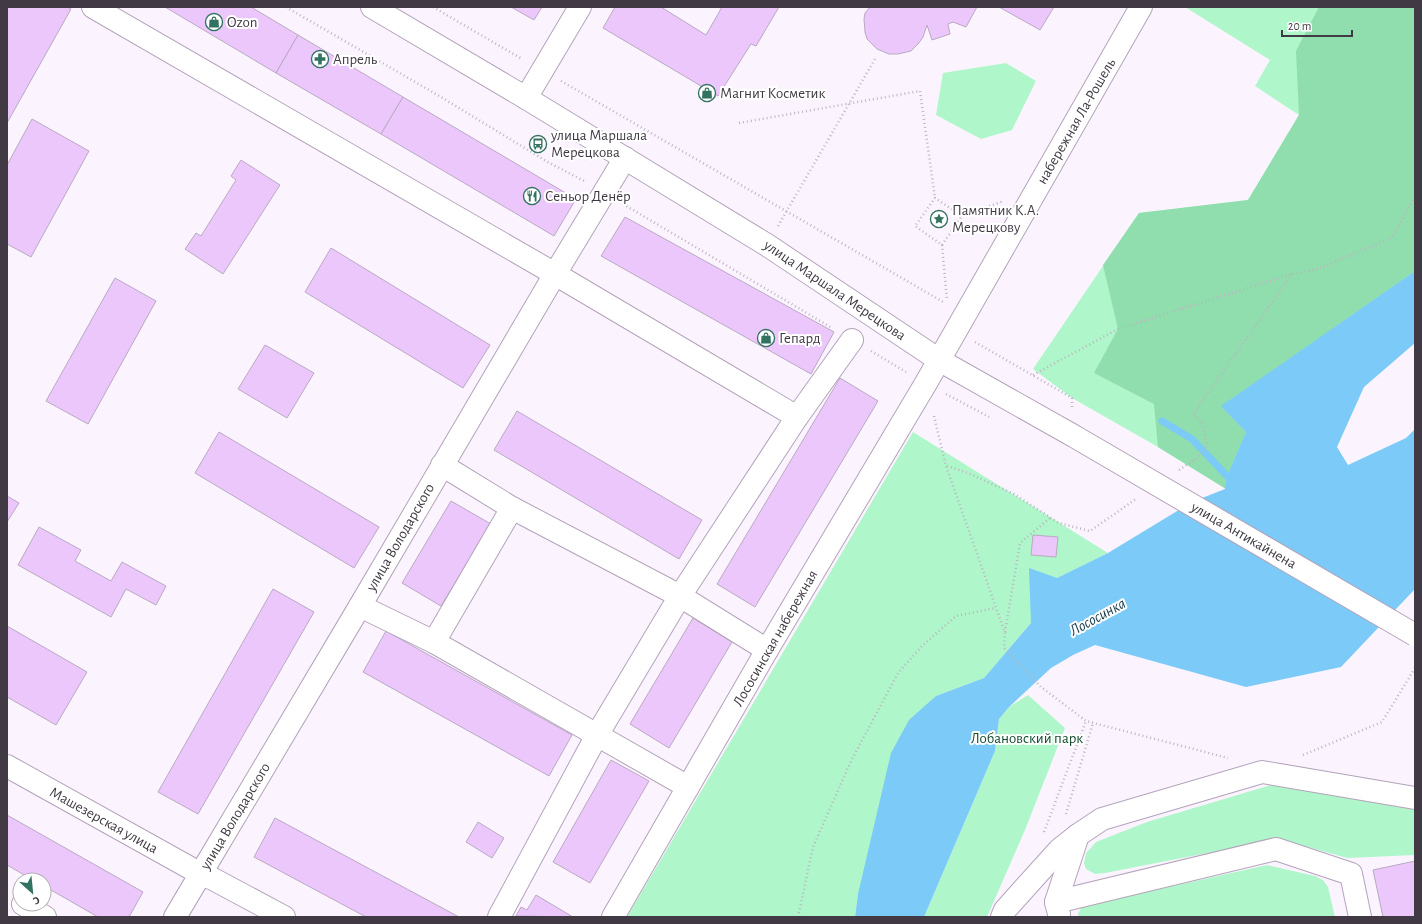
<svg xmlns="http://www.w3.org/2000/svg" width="1422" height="924" font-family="'Alegreya Sans',sans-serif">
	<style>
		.green { fill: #aff6ca }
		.forest { fill: #90ddae }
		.water { fill: #7bcaf7 }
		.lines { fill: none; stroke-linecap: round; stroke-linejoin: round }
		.stream { stroke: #7bcaf7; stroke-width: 7 }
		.building { fill: #ebc7fb; stroke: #baa9c2 }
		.minor-casing { stroke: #b4a3bb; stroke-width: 24 }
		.major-casing { stroke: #b4a3bb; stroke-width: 24 }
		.path { stroke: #bcb5c0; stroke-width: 2.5; stroke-dasharray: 1 3; stroke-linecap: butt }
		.minor { stroke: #fff; stroke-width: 22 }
		.major { stroke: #fff; stroke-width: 22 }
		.major-bridge-casing { stroke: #b4a3bb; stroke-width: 24; stroke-linecap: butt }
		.major-bridge { stroke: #fff; stroke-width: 22 }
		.labels { text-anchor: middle; stroke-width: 4; stroke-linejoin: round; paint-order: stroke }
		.poi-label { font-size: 15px; fill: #413a44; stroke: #fff; text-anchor: start }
		.street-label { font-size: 15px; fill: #413a44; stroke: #fff }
		.park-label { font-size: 15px; fill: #134d30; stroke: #fff }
		.water-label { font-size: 16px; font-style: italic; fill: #183b4e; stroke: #fff }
	</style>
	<rect width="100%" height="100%" fill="#fbf4ff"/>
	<g class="green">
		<polygon points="1185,7 1415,7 1415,271 1226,489 1158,447 1072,398 1033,369 1139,213 1248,200 1299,115 1255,86 1270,60"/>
		<polygon points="1006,63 1036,81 1012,130 981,139 936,115 943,73"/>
		<polygon points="913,432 1108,553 1057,578 1031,608 1031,623 984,678 936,696 858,894 855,917 627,917"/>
		<polygon points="1028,695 1065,728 1025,830 987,917 924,917 995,751 999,719 1009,707"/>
		<polygon points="1271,785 1404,806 1415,809 1415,855 1347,858 1280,839 1105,873 1095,874 1086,869 1084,863 1086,853 1096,842 1147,822"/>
		<polygon points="1267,865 1315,876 1323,880 1328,887 1335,917 1079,917 1078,914 1081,908 1088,905"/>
	</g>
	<polygon class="forest" points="1319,7 1415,7 1415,271 1222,406 1246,432 1227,476 1226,489 1158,447 1154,404 1094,373 1118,329 1103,265 1139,213 1248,200 1299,115 1296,51"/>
	<polygon class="water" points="1415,271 1415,343 1364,387 1337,447 1348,465 1406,438 1415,429 1415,589 1341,667 1246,687 1095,645 1073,655 1051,668 1009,707 999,719 995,751 924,917 855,917 858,894 891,753 909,720 936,696 984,678 1031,623 1029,568 1057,578 1108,553 1192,502 1225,489 1227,476 1246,432 1221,406"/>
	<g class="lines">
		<polyline class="stream" points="1162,421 1192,439 1227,476"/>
	</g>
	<g class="building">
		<polygon points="7,7 67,7 71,9 7,123"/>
		<polygon points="165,7 251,7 298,35 276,73"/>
		<polygon points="511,7 542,7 534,20"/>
		<polygon points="615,7 661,7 706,35 722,7 779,7 756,46 751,44 718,96 603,28"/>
		<polygon points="870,7 977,7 966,27 953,22 948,24 950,34 932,40 927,25 923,37 918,44 911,51 898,54 889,54 877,49 867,39 865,32 864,19 865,13"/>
		<polygon points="999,7 1054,7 1040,30"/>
		<polygon points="298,35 403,97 381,134 276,73"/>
		<polygon points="403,97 576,199 554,236 381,134"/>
		<polygon points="32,119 89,151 31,257 7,244 7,165"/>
		<polygon points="241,160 280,185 223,274 185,249 196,233 201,236 236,180 231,176"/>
		<polygon points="625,217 834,332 811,374 601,256"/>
		<polygon points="331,248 490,345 463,388 305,292"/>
		<polygon points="115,278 156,301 88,424 46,401"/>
		<polygon points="265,345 314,373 287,418 238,389"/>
		<polygon points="840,378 878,401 755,607 717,584"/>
		<polygon points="517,411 702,520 679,559 494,450"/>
		<polygon points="219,432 379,527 354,568 195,473"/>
		<polygon points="7,496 19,503 7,522"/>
		<polygon points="451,501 491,524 441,606 402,583"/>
		<polygon points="39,527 81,550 75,561 111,581 122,562 166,586 156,605 126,589 111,617 18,565"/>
		<polygon points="1033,535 1058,537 1056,557 1031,555"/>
		<polygon points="273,589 314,612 198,814 158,792"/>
		<polygon points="693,618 732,642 669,748 630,724"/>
		<polygon points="7,626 87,672 56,725 7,697"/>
		<polygon points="386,631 572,735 549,776 363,672"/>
		<polygon points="611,760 649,781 590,883 553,862"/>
		<polygon points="7,815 143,892 129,917 98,917 44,886 44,880 33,880 7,865"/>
		<polygon points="275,818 459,917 366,917 254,857"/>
		<polygon points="478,822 504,838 492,858 466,842"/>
		<polygon points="1415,861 1415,917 1383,917 1373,870"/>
		<polygon points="536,895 573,917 516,916 521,907 527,910"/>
	</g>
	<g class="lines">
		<g class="minor-casing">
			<g id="minor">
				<polyline points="93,7 555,274 797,417 852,340"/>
				<polyline points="526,98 580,7"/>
				<polyline points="442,465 512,508 680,596 767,650"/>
				<polyline points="360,606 434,642 688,787"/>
				<polyline points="434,642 512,508"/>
				<polyline points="7,766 201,874 213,879 284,917"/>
				<polyline points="1056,902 1276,849 1351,874 1360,917"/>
				<polyline points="23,904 45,917"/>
				<polyline points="1059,914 1056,902 1078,835"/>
				<polyline points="175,917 360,606 555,274 625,158"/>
				<polyline points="499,917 597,735 680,596 797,417"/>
				<polyline points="613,917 767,650 926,383 1141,7"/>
				<polyline points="1002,917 1005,910 1059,850 1078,835 1102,819 1262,772 1415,798"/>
			</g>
		</g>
		<g class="major-casing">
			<polyline id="major" points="372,7 526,98 767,245 939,360 1072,435"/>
		</g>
		<g class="path">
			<polyline points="286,7 441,97 546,161 584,181"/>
			<polyline points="433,7 522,59"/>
			<polyline points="561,81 945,303"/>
			<polyline points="739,123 920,91 935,198"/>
			<polyline points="623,204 832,328"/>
			<polyline points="962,216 935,198 915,226 942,245 962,216 1004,201"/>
			<polyline points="778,226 875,59"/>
			<polyline points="942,245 947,300"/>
			<polyline points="975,342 1072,398 1072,409"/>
			<polyline points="871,351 906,372"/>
			<polyline points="1033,375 1118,329 1292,274 1314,270 1392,238 1415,196"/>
			<polyline points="946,394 989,417"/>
			<polyline points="934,416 946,466 1005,633 1004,648 1041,687 1086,721 1228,758"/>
			<polyline points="947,466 968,473 1014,494 1059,523 1090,531 1136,499"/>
			<polyline points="1179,470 1197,458 1207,446 1202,422 1193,414 1292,274"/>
			<polyline points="1005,632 1020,543 1050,518"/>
			<polyline points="1303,755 1382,722 1415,668"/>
			<polyline points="1066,814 1093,723"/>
			<polyline points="1044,832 1086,721"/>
			<polyline points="798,917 813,847 851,761 898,673 923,645 956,616 996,608"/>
		</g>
		<use href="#minor" class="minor"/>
		<use href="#major" class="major"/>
		<g class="major-bridge-casing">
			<polyline id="major-bridge" points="1072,435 1415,635"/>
		</g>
		<use href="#major-bridge" class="major-bridge"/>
	</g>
	<defs>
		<g id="shop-ring" transform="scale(0.9)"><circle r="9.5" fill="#fff" stroke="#327260" stroke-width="1.5"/><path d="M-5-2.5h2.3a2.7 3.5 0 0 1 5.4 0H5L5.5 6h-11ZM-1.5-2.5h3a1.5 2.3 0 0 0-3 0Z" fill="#327260"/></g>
		<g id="pharmacy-ring" transform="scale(0.9)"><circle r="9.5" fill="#fff" stroke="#327260" stroke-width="1.5"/><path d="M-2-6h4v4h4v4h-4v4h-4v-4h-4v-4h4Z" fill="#327260"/></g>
		<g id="bus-ring" transform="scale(0.9)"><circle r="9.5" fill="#fff" stroke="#327260" stroke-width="1.5"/><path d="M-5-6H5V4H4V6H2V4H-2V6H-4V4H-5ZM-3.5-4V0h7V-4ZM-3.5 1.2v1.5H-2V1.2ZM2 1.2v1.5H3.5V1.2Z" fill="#327260"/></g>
		<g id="restaurant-ring" transform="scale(0.9)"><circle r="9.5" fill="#fff" stroke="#327260" stroke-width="1.5"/><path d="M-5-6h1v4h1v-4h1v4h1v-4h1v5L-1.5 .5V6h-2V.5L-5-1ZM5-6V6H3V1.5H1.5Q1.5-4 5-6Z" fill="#327260"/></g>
		<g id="sight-ring" transform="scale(0.9)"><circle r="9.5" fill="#fff" stroke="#327260" stroke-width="1.5"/><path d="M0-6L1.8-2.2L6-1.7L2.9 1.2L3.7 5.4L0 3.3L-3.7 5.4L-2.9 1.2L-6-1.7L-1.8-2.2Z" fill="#327260"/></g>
	</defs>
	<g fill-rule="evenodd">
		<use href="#shop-ring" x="214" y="22"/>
		<use href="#pharmacy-ring" x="320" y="59"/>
		<use href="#shop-ring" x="707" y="93"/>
		<use href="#bus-ring" x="538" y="144"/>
		<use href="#restaurant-ring" x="532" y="196"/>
		<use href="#sight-ring" x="939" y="219"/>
		<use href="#shop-ring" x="766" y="338"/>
	</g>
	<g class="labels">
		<g class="poi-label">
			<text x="227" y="27">Ozon</text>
			<text x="333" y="64">Апрель</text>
			<text x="720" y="98">Магнит Косметик</text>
			<text x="551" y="140">улица Маршала<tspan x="551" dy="17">Мерецкова</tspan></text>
			<text x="545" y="201">Сеньор Денёр</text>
			<text x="952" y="215">Памятник К.А.<tspan x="952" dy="17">Мерецкову</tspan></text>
			<text x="779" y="343">Гепард</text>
		</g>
		<g class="street-label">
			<text transform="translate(1076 121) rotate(-60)" y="5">набережная Ла-Рошель</text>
			<text transform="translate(835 290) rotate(34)" y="5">улица Маршала Мерецкова</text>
			<text transform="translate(1244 535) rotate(30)" y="5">улица Антикайнена</text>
			<text transform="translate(400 537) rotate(-60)" y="5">улица Володарского</text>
			<text transform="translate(775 638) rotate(-60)" y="5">Лососинская набережная</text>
			<text transform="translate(235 816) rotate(-59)" y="5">улица Володарского</text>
			<text transform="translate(104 820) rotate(29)" y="5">Машезерская улица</text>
		</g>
		<g class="park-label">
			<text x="1027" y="743">Лобановский парк</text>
		</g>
		<g class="water-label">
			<text transform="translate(1097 616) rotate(-29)" y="6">Лососинка</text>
		</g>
	</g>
	<rect width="1422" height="924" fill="none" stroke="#413a44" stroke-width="16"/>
	<g transform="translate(32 892) rotate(153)"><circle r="19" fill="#ffffff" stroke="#b3b0b4"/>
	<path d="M0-3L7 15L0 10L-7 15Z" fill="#327260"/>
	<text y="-6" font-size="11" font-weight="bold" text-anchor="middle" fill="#413a44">С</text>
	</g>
	<path d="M1282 30v6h70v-6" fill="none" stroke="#413a44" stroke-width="2"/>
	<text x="1288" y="30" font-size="12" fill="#413a44" stroke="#ffffff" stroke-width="3" paint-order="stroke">20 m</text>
</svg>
